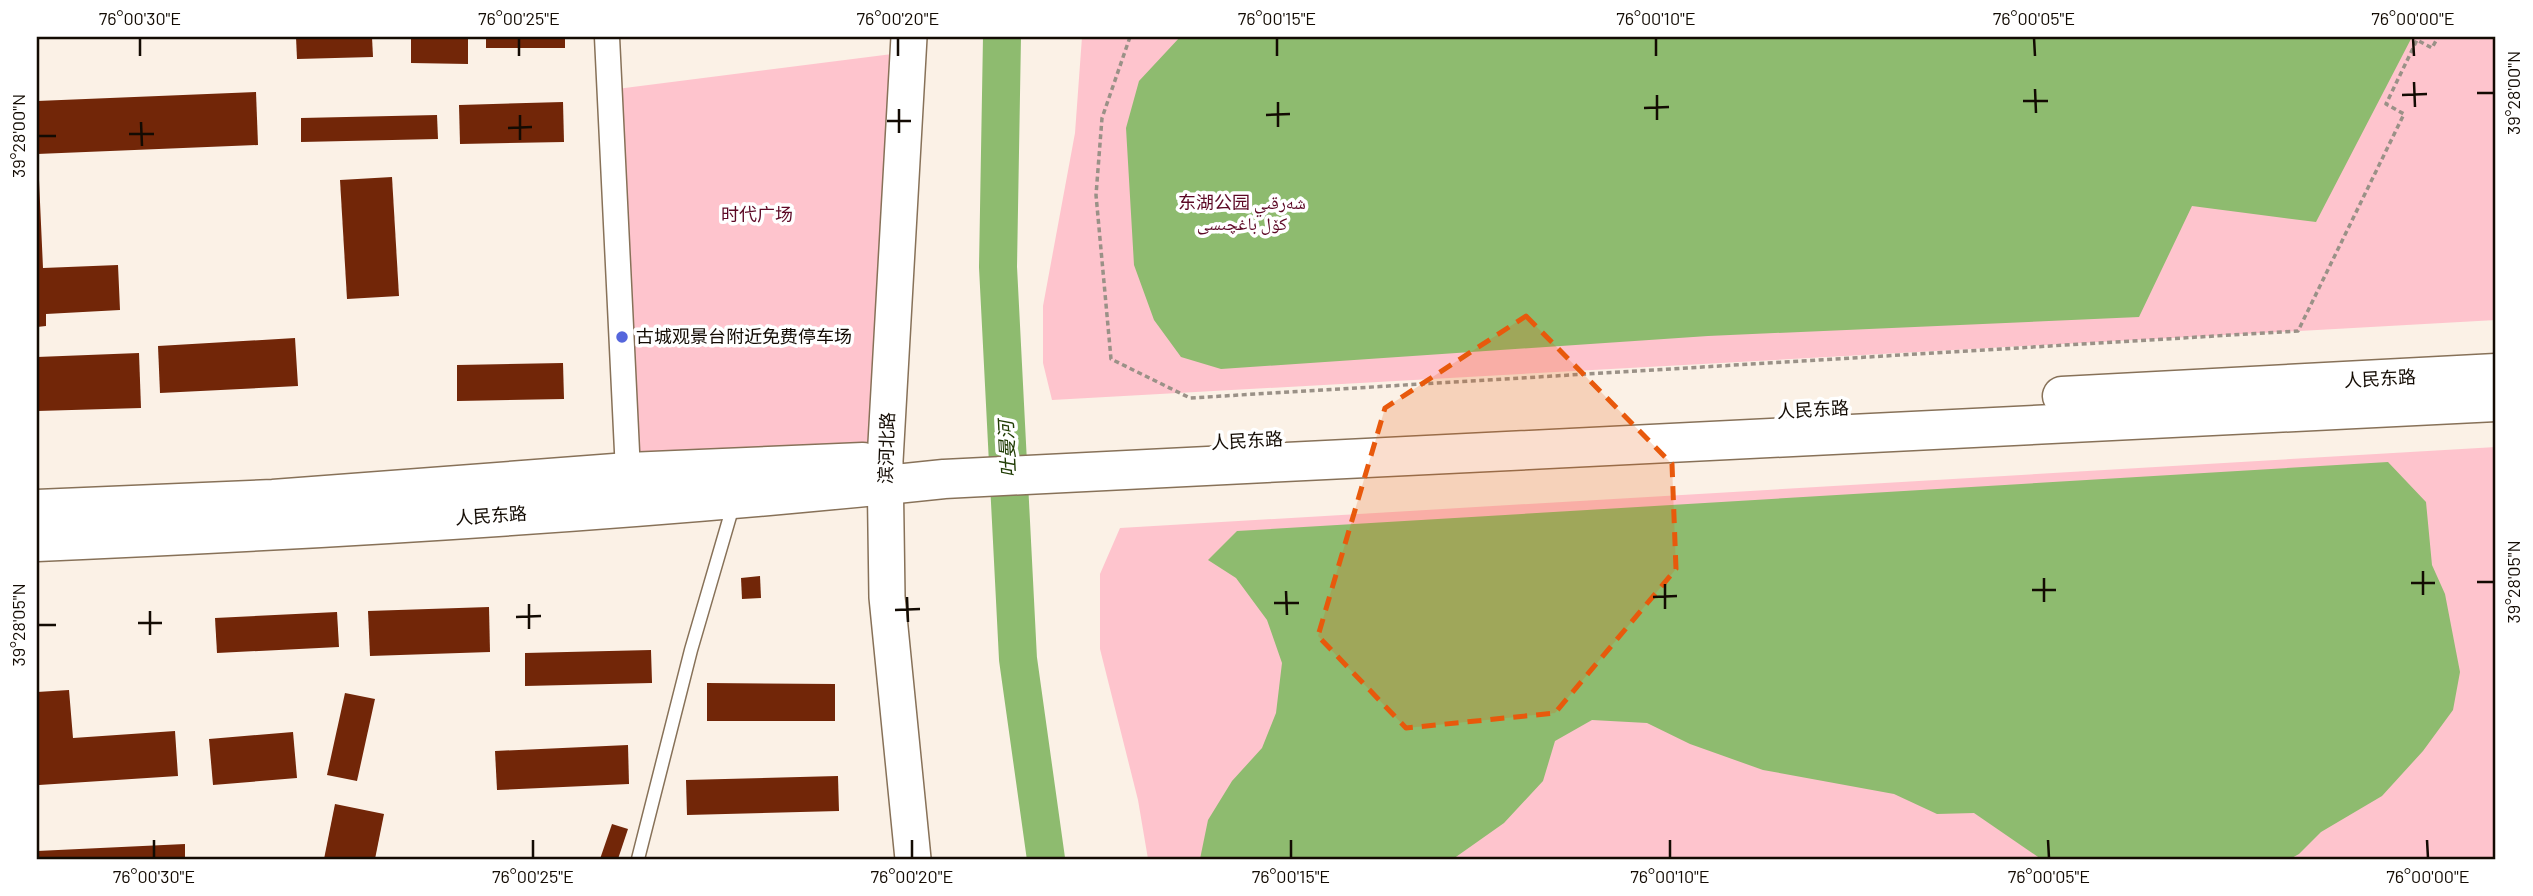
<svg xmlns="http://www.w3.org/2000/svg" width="2533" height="896" font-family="Barlow,'Noto Naskh Arabic','Noto Sans SC',sans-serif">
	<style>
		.green { fill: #fec4cd }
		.water { fill: #8ebb6f }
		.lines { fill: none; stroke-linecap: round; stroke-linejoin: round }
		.river { stroke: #8ebb6f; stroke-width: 38 }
		.building { fill: #722608 }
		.lane-casing { stroke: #877158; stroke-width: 15 }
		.street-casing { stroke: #877158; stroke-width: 27 }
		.secondary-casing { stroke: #877158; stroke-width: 38 }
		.primary-casing { stroke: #877158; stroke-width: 41 }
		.path { stroke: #9a9187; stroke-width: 3.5; stroke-dasharray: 5 3.5; stroke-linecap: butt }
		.lane { stroke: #fff; stroke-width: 12 }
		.street { stroke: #fff; stroke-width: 24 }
		.secondary { stroke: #fff; stroke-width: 35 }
		.primary { stroke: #fff; stroke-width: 38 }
		.marked { fill: #e8590c; fill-opacity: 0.2; stroke: #e8590c; stroke-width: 5; stroke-dasharray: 14 9; stroke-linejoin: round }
		.ticks { fill: none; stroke: #130b03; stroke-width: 2.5 }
		.poi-dot { fill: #5566dc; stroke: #fff; stroke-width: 2.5 }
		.labels { text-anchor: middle; stroke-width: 7; stroke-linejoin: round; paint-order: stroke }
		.park-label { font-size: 18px; fill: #5d0926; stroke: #fff }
		.poi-label { font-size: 18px; fill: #130b03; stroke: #fff; text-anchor: start }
		.street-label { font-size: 18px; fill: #130b03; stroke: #fff }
		.water-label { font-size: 19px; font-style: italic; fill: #203c04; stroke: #fff }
		.neatline { fill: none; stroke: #130b03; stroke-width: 2.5 }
		.ticks-label { font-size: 18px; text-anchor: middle; fill: #130b03 }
	</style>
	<rect width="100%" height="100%" fill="#fbf1e6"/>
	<g class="green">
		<polygon points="1082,37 2496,37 2496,320 1052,400 1043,363 1043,306 1075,133"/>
		<polygon points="908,52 885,461 628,472 609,90"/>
		<polygon points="2496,447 2496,859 1148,859 1138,800 1100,649 1100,574 1120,528"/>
	</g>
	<g class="water">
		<polygon points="1180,37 2412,37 2316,222 2192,206 2139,317 1708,336 1221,369 1181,357 1154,320 1134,265 1126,128 1139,81"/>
		<polygon points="2388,462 2426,502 2432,565 2445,594 2460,672 2453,710 2423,751 2382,796 2321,832 2299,854 2290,859 2041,859 1974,813 1937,814 1894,794 1763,770 1690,744 1647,723 1592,720 1555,741 1543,781 1504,823 1453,859 1200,859 1208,820 1232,781 1262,748 1276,713 1282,663 1267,620 1236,578 1208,560 1237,531"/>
	</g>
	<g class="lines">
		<polyline class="river" points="1002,37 998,267 1018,659 1046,859"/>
	</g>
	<g class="building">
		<polygon points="296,37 372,37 373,57 297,59"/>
		<polygon points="411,37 468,37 468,64 411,63"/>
		<rect x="486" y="37" width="79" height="11"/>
		<polygon points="256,92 258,145 37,154 37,101"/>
		<polygon points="563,102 564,142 460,144 459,105"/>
		<polygon points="437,115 438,139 301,142 301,118"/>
		<polygon points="392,177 399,296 347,299 340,180"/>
		<polygon points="37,180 39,180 43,268 118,265 120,310 46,314 46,326 37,327"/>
		<polygon points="295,338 298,386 160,393 158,346"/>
		<polygon points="139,353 141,408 37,411 37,357"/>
		<polygon points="563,363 564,399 457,401 457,365"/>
		<polygon points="760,576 761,598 742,599 741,578"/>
		<polygon points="489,607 490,652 370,656 368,611"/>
		<polygon points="337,612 339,647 217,653 215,618"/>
		<polygon points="651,650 652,683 525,686 525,653"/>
		<polygon points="707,683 835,684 835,721 707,721"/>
		<polygon points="69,690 73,738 175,731 178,776 39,785 37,692"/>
		<polygon points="345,693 375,699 357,781 327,775"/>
		<polygon points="293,732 297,778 213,785 209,739"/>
		<polygon points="628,745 629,784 497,790 495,751"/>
		<polygon points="838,776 839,811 687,815 686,780"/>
		<polygon points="335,804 384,814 375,859 324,859"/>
		<polygon points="612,824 628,829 618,859 600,859"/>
		<polygon points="185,844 185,859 37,859 37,851"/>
	</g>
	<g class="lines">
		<g class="lane-casing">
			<polyline id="lane" points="638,859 691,650 733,506"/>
		</g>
		<g class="street-casing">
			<polyline id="street" points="607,37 628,472"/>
		</g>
		<g class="secondary-casing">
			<polyline id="secondary" points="909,37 885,461 887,597 913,859"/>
		</g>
		<g class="primary-casing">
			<g id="primary">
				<polyline points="2062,396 2496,373"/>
				<polyline points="37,509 273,499 628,472 863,462"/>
				<path d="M37,542C339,529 643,511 944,479L2496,402"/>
			</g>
		</g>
		<polyline class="path" points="1130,37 1102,118 1096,195 1111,359 1190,398 2298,331 2404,114 2386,104 2417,40 2432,48 2438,37"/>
		<use href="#lane" class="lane"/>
		<use href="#street" class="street"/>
		<use href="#secondary" class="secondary"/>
		<use href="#primary" class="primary"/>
	</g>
	<path class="marked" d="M1526,316L1672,464L1676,569L1555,713L1406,728L1318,636L1385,408Z"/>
	<path class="ticks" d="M140,38V56M519,38V56M898,38V56M1277,38V56M1656,38V56M2034,38L2035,56M2413,38L2414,56M2414,82L2415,107M2035,89L2036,113M2477,93H2494M1657,95V120M2402,95L2427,94M2023,101H2048M1278,102V127M1644,108L1669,107M899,109V133M520,115V140M1266,115L1290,114M887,121H911M141,122L142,146M508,128L532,127M129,134H154M38,136H56M2423,571V595M2044,578V602M2477,582H2494M2411,583H2435M1665,584V609M2032,590H2056M1286,591L1287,615M907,597L908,622M1653,597L1677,596M1274,603H1299M529,604V629M895,610L920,609M150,611V635M516,617L541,616M138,623H162M38,625H56M154,840V858M533,840V858M912,840V858M1291,840V858M1670,840V858M2048,840L2049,858M2427,840L2428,858"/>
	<circle class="poi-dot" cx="622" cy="337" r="7"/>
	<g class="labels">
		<g class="park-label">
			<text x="1242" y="209">东湖公园 شەرقىي<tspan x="1242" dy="21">كۆل باغچىسى</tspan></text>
			<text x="757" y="221">时代广场</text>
		</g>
		<g class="poi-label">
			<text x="636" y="343">古城观景台附近免费停车场</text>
		</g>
		<g class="street-label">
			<text transform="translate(2380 379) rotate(-3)" y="6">人民东路</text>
			<text transform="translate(1813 410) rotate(-3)" y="6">人民东路</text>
			<text transform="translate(1247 441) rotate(-3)" y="6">人民东路</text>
			<text transform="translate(887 448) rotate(-88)" y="6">滨河北路</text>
			<text transform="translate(491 516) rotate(-4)" y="6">人民东路</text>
		</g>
		<g class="water-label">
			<text transform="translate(1007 449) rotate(-93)" y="7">吐曼河</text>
		</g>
	</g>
	<rect width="2533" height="896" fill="none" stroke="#ffffff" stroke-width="77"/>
	<rect x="38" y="38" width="2456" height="820" class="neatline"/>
	<g class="ticks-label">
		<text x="140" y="25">76°00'30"E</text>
		<text x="519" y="25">76°00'25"E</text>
		<text x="898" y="25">76°00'20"E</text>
		<text x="1277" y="25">76°00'15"E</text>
		<text x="1656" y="25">76°00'10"E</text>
		<text x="2034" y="25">76°00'05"E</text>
		<text x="2413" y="25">76°00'00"E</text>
		<text transform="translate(2514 93) rotate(-90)" y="6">39°28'00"N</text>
		<text transform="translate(19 136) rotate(-90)" y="6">39°28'00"N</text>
		<text transform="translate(2514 582) rotate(-90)" y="6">39°28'05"N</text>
		<text transform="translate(19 625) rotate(-90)" y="6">39°28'05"N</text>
		<text x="154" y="883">76°00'30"E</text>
		<text x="533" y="883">76°00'25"E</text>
		<text x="912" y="883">76°00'20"E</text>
		<text x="1291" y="883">76°00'15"E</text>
		<text x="1670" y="883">76°00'10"E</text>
		<text x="2049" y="883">76°00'05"E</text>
		<text x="2428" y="883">76°00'00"E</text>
	</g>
</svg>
